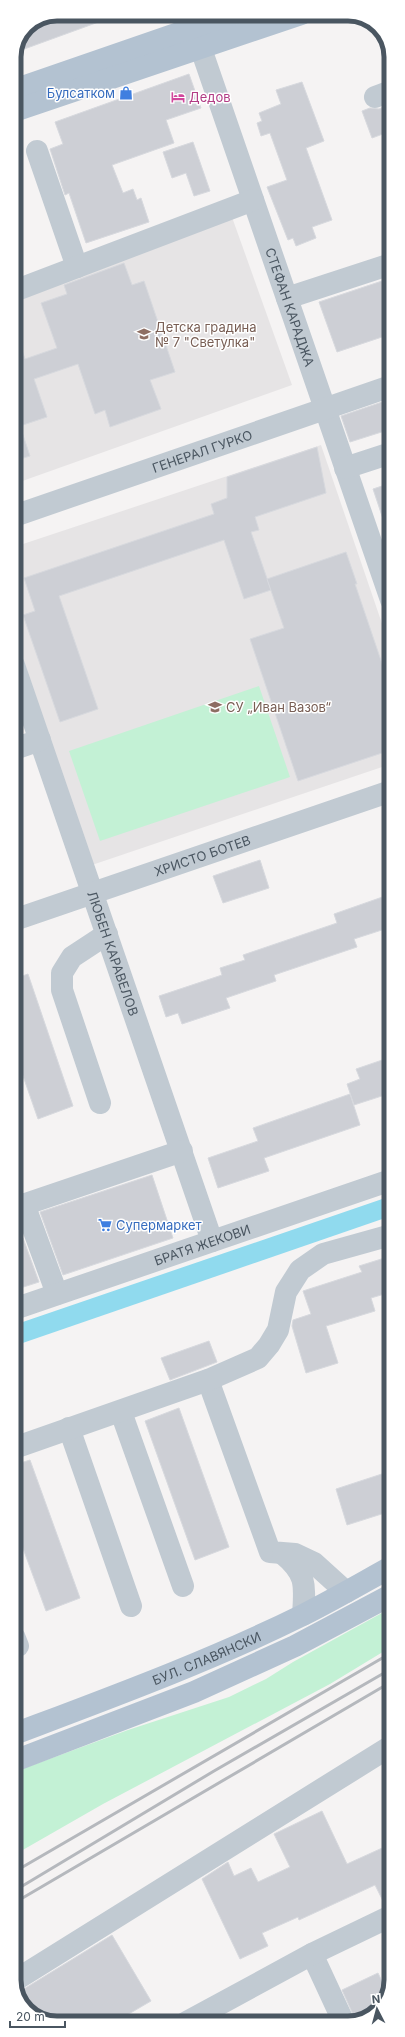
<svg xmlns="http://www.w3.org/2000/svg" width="405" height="2037" font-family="Inter,sans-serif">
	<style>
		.education { fill: #e6e4e5 }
		.green { fill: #c3f1d5 }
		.water { fill: #90daee }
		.building { fill: #cdcfd5; stroke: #d7d9de }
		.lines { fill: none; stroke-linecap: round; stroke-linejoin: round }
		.minor { stroke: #c1cad2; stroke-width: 22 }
		.major { stroke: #b3c2d1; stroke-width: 22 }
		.rail { stroke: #b5b8bd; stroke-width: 3 }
		.labels { text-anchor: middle; stroke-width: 3; stroke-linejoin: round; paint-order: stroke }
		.shop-label { font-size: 13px; fill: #366cbe; stroke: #fff; text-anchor: end }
		.hotel-label { font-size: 13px; fill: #b23c85; stroke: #fff; text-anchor: start }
		.street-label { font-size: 13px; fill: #4a5661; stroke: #fff }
		.education-label { font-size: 13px; fill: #785e54; stroke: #fff; text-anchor: start }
		.rim { fill: none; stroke: #4a5661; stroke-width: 5 }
	</style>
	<rect width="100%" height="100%" fill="#f5f3f3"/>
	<g class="education">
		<polygon points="228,206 292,385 14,484 14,282"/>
		<polygon points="321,445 391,650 391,764 92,865 14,631 14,547"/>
	</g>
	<g class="green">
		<polygon points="259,686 290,777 100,841 69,751"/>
		<polygon points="391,1608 391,1647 330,1684 103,1804 14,1855 14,1772 128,1730 229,1697 266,1679 293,1662"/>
	</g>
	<polygon class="water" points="391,1196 391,1216 14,1346 14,1325"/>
	<g class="building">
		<polygon points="57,14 115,14 115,16 16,52 27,27"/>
		<polygon points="189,74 201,108 166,120 174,143 112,165 123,193 133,189 137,200 141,198 149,222 86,243 69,193 65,195 50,149 63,144 55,122"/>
		<polygon points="302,82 324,141 306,148 332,220 312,227 316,238 296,246 293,238 288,240 267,187 287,180 270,133 261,136 257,123 262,121 259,113 281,104 276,90"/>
		<polygon points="391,104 391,131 372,138 362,111 370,108 379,109"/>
		<polygon points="193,142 210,191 194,196 186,173 172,178 163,152"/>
		<polygon points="124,263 132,285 144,281 175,372 150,380 161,409 110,427 105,410 95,414 78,364 34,379 47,417 20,426 30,456 14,461 14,333 16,333 25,359 57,348 41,303 67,294 64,285"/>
		<polygon points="391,278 391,334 337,352 319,302"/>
		<polygon points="391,399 391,429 350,442 341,416"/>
		<polygon points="317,447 326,493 255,517 259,530 251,532 271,590 244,599 224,540 59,596 98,709 60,722 23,615 35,611 24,578 214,514 211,504 227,498 227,477"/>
		<polygon points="391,483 391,533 388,534 373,489"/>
		<polygon points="346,552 357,584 355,584 391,690 391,750 298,781 250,639 284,628 267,579"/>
		<polygon points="260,860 269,888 223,903 213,876"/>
		<polygon points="391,894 391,927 354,939 357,947 274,975 276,981 226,998 230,1008 182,1024 178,1013 166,1017 159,996 222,975 220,968 245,960 243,955 337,923 334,914"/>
		<polygon points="28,974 73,1106 38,1119 14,1050 14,979"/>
		<polygon points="391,1057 391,1093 354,1105 347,1084 360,1079 356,1069"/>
		<polygon points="350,1094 360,1125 264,1158 269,1171 218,1188 208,1158 258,1141 253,1128"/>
		<polygon points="152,1175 173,1238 63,1275 40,1212"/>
		<polygon points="23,1238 39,1282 14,1290 14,1241"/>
		<polygon points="391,1256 391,1292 371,1298 375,1311 326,1326 338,1363 306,1373 292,1326 293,1320 311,1314 303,1291 362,1272 359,1266"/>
		<polygon points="209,1341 217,1362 170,1380 161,1358"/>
		<polygon points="179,1408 229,1547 195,1560 145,1421"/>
		<polygon points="30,1460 80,1598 46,1611 14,1524 14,1465"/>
		<polygon points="391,1471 391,1511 347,1525 336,1489"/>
		<polygon points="322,1811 347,1864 391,1844 391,1904 385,1905 375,1885 299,1920 298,1917 262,1933 268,1946 240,1959 202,1879 228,1862 234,1876 251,1868 258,1882 290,1867 274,1834"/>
		<polygon points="112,1935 151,2001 127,2015 132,2023 52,2023 31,2012 19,1992"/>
		<polygon points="378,1973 387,1992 380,2008 356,2021 342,1990"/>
	</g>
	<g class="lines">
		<g class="minor">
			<path id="s1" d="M189,14L391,600"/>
			<polyline points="375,97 391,91"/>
			<polyline points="37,151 77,267"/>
			<polyline points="14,291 253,200"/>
			<polyline points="287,298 391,264"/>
			<polyline points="345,468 391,453"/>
			<path id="s2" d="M14,516L391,386"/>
			<path id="s3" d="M14,665L212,1241"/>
			<polyline points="14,749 40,740"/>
			<path id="s4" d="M14,920L391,791"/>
			<polyline points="100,1103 62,990 62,973 72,957 107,934"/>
			<polyline points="24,1204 57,1294"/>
			<polyline points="14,1208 182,1151"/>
			<path id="s5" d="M14,1309L391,1180"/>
			<polyline points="208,1380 270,1552 295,1554 314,1563 346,1592"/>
			<polyline points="121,1412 183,1586"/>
			<polyline points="69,1428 131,1606"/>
			<polyline points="14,1448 208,1380 258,1358 269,1345 278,1330 286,1292 300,1270 323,1254 391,1235"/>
			<path d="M283,1554C307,1574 305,1585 303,1615"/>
			<polyline points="14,1636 18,1646 14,1647"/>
			<polyline points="312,1954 344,2023"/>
			<polyline points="14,1981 391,1746"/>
			<polyline points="185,2023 312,1954 391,1916"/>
		</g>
		<g class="major">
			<polyline points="14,90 234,14"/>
			<polyline points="14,111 301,14"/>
			<path id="s6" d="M14,1734C112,1697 210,1661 303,1615C333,1600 362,1583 391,1567"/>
			<polyline points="14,1761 194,1692 295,1646 391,1595"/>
		</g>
		<g class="rail">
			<polyline points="14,1872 391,1653"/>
			<polyline points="14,1891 214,1771 391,1669"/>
			<polyline points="14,1903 391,1682"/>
		</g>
	</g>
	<defs>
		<g id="shop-bare" transform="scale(1.08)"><path d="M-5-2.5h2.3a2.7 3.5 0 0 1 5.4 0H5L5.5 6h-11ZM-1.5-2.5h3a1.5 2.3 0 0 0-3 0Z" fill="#3f7fe0" stroke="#fff" stroke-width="2.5" paint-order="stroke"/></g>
		<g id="hotel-bare" transform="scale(1.08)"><path d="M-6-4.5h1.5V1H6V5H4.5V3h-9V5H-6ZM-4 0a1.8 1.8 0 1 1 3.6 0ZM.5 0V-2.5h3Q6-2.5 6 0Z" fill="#d1479c" stroke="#fff" stroke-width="2.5" paint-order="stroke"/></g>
		<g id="school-bare" transform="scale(1.08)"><path d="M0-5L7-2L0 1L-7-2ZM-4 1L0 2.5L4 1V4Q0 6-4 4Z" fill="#8d6e63" stroke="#fff" stroke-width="2.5" paint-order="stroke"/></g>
		<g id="supermarket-bare" transform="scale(1.08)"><path d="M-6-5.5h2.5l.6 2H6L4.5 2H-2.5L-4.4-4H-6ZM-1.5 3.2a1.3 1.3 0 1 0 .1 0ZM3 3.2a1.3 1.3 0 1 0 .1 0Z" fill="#3f7fe0" stroke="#fff" stroke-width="2.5" paint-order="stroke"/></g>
	</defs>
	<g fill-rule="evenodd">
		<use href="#shop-bare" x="126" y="93"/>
		<use href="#hotel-bare" x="178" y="97"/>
		<use href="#school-bare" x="144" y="334"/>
		<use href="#school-bare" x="215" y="707"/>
		<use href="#supermarket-bare" x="105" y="1225"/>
	</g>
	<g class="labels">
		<g class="shop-label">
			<text x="115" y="98">Булсатком</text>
			<text x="116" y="1230" text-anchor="start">Супермаркет</text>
		</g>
		<g class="hotel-label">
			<text x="189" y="102">Дедов</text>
		</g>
		<g class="street-label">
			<text dy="5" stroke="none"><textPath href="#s1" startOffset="310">СТЕФАН КАРАДЖА</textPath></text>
			<text dy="5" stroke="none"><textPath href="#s2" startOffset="199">ГЕНЕРАЛ ГУРКО</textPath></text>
			<text dy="5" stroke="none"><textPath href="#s4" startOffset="199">ХРИСТО БОТЕВ</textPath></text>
			<text dy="5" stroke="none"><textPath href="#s3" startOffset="305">ЛЮБЕН КАРАВЕЛОВ</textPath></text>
			<text dy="5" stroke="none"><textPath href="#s5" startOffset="199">БРАТЯ ЖЕКОВИ</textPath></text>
			<text dy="5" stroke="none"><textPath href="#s6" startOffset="207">БУЛ. СЛАВЯНСКИ</textPath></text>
		</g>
		<g class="education-label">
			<text x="155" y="332">Детска градина<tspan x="155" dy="15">№ 7 "Светулка"</tspan></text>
			<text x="226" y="712">СУ „Иван Вазов“</text>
		</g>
	</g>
	<path d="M0 0H405V2037H0ZM57 21H348A36 36 0 0 1 384 57V1980A36 36 0 0 1 348 2016H57A36 36 0 0 1 21 1980V57A36 36 0 0 1 57 21Z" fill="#fff" fill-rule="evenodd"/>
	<path class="rim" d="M57 21H348A36 36 0 0 1 384 57V1980A36 36 0 0 1 348 2016H57A36 36 0 0 1 21 1980V57A36 36 0 0 1 57 21Z"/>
	<g transform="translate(377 2009) rotate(354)" stroke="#ffffff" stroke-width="3" paint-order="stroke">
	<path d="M0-3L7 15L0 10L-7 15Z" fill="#4a5661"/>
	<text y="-6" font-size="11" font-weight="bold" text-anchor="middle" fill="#4a5661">N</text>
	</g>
	<path d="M10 2021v6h55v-6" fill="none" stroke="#4a5661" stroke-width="2"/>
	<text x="16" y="2021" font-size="12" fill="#4a5661" stroke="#ffffff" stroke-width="3" paint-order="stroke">20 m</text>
</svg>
